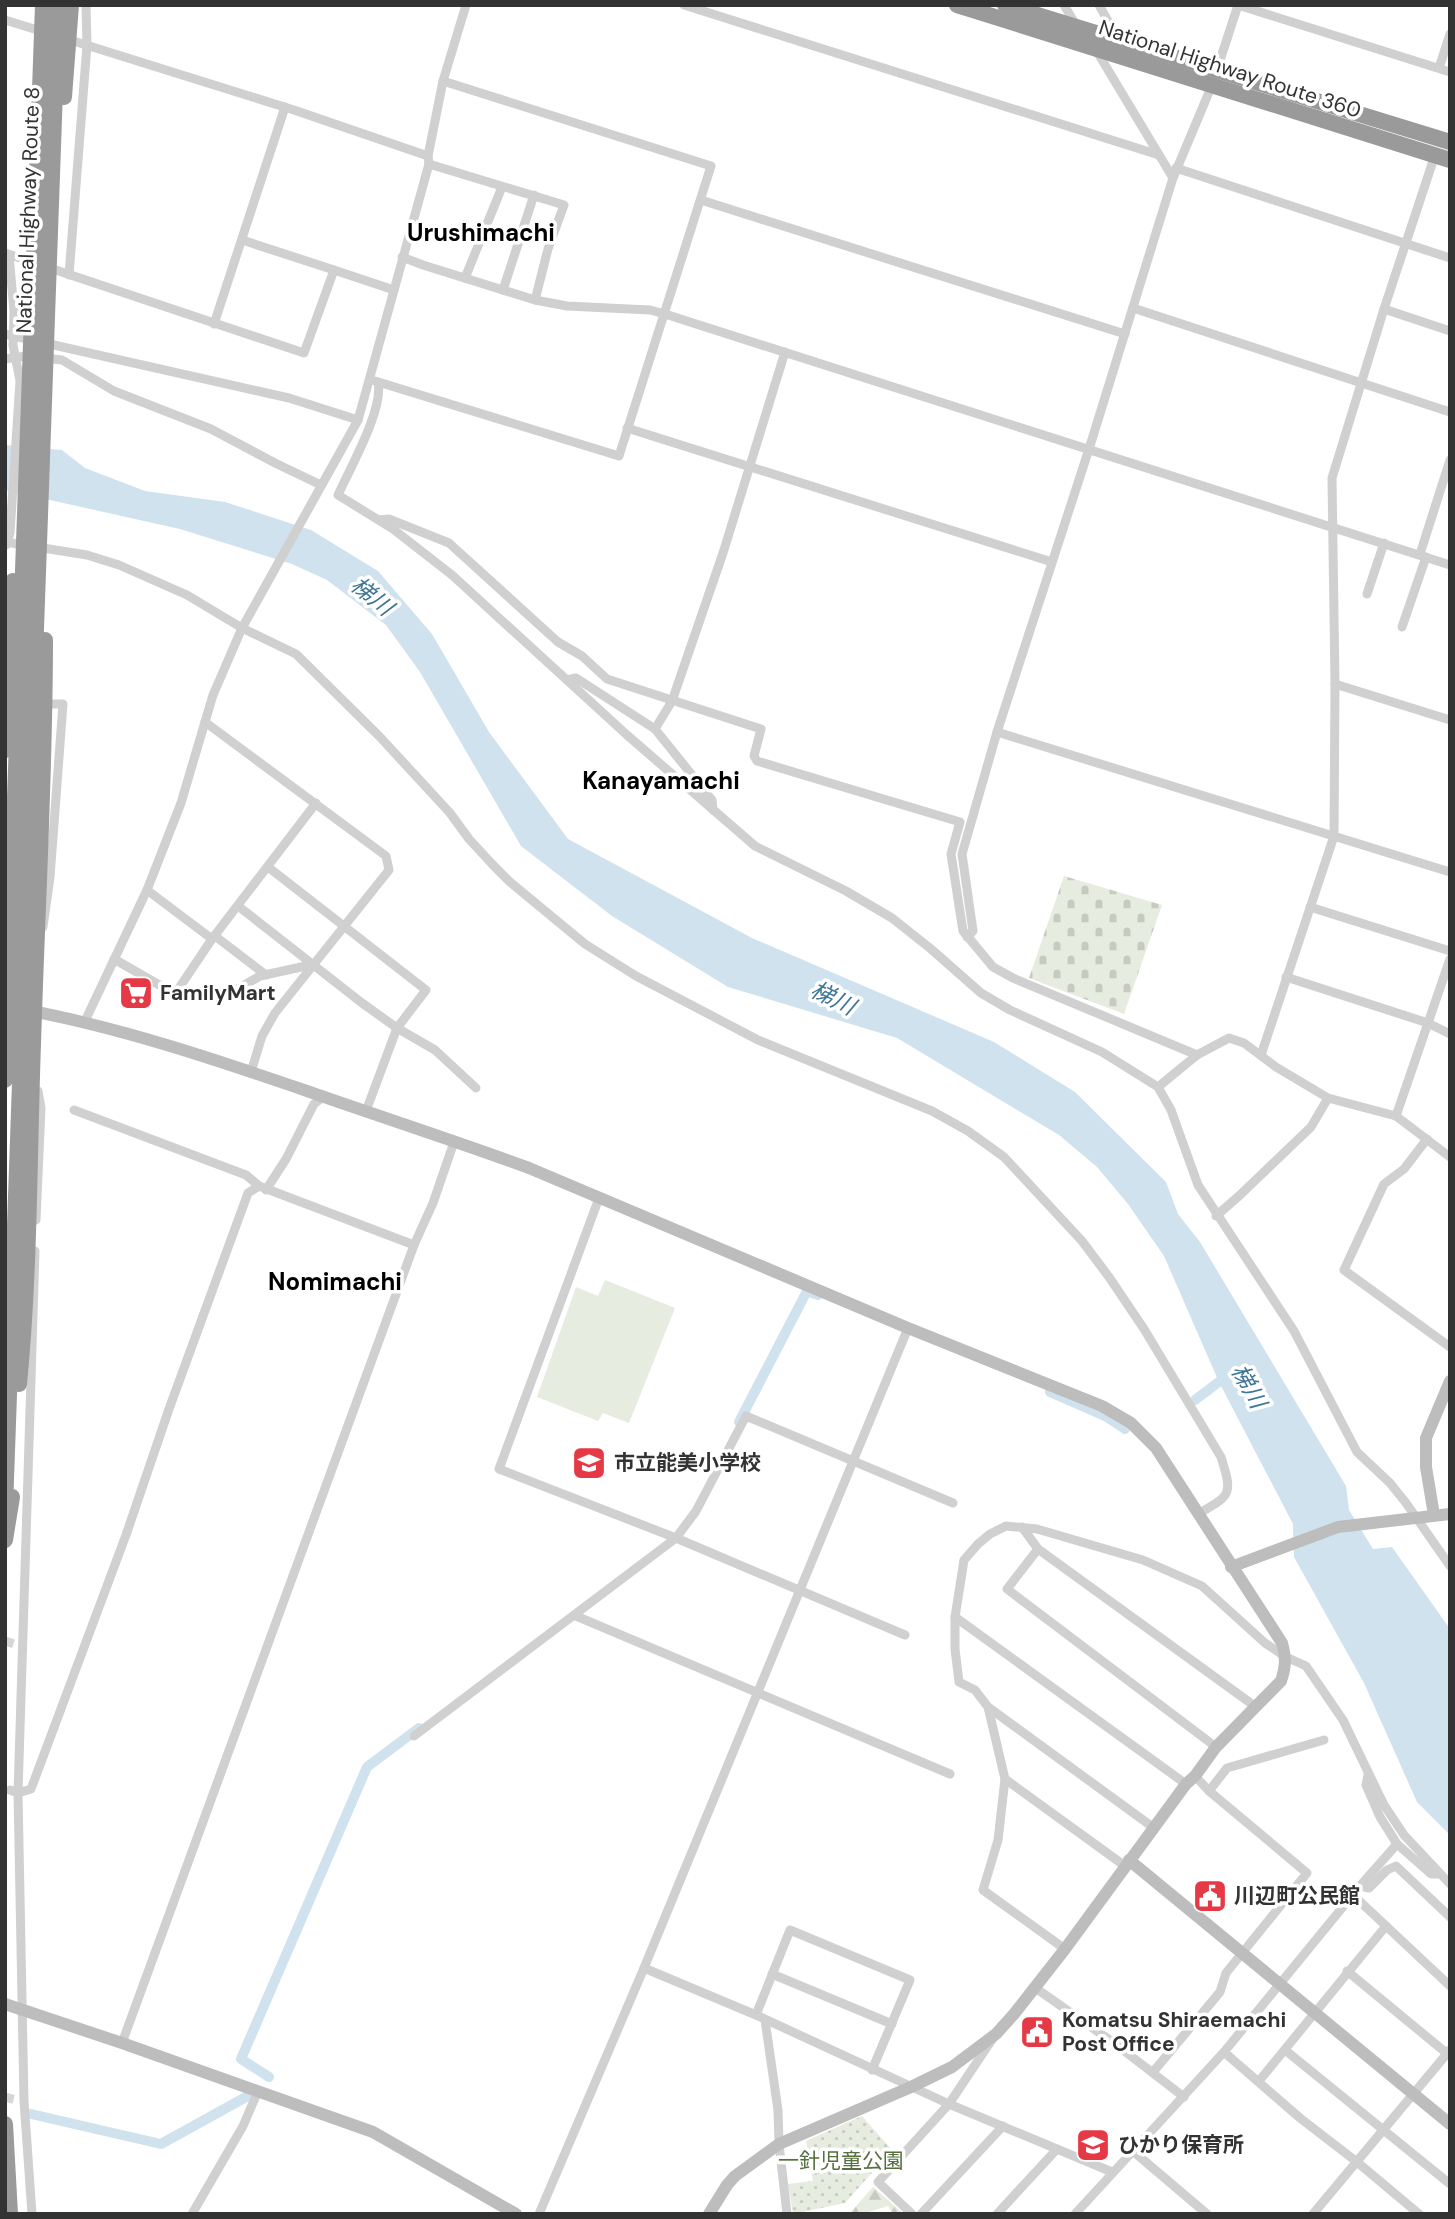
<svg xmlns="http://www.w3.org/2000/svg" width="1455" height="2219" font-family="'DM Sans','Noto Sans JP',sans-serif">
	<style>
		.forest { fill: url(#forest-firs) }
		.cemetery { fill: url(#cemetery-stones) }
		.park { fill: url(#park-dots) }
		.pitch { fill: #e6ecdf }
		.water { fill: #cfe2ee }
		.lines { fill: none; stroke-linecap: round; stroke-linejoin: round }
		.canal { stroke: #cfe2ee; stroke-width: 10 }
		.street-tunnel { stroke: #d6d6d6; stroke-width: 9; stroke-dasharray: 9 4.5; stroke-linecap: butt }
		.street { stroke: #d0d0d0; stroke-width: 9 }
		.secondary { stroke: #bdbdbd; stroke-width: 12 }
		.highway { stroke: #9a9a9a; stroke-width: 16 }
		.labels { text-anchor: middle; stroke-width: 7; stroke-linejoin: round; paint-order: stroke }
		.street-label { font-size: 21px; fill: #333; stroke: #fff }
		.poi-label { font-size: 21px; font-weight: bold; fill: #333; stroke: #fff; text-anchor: start }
		.park-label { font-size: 21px; fill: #56703f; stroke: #fff }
		.water-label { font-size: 23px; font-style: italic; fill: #3f7597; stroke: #fff }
		.quarter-label { font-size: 24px; font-weight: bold; fill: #000; stroke: #fff }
	</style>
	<defs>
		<pattern id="forest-firs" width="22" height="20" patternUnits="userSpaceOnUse" patternTransform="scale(1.75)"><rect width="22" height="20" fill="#e6ecdf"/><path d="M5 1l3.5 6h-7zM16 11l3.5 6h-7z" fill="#c6cbc0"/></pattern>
		<pattern id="cemetery-stones" width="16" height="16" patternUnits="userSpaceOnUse" patternTransform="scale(1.75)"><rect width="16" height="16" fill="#e6ecdf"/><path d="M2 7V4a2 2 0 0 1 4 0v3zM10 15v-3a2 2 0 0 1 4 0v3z" fill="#c6cbc0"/></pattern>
		<pattern id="park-dots" width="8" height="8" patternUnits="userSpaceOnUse" patternTransform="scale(1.75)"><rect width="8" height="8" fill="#e6ecdf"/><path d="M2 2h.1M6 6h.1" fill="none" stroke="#c6cbc0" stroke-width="1.8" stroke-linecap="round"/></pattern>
	</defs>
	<rect width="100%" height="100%" fill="#fff"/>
	<polygon class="forest" points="873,2187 904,2214 893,2214 888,2206 862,2214 849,2214"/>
	<polygon class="cemetery" points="1064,876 1162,905 1124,1014 1029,978"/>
	<polygon class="park" points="862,2116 892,2150 845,2203 793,2214 788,2184 813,2181 806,2141"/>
	<polygon class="pitch" points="605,1280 675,1308 629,1423 603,1413 598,1421 537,1397 576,1287 598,1296"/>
	<polygon class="water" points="5,445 62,450 85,468 145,491 225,502 311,530 378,571 432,634 489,732 568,839 752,938 994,1042 1075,1092 1166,1182 1178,1214 1200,1242 1346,1486 1349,1510 1373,1549 1392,1547 1450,1629 1450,1835 1417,1802 1364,1683 1294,1557 1293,1524 1219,1382 1164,1256 1128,1204 1097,1167 1059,1135 897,1038 728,987 612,916 521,846 420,672 386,625 327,580 292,564 180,529 5,490"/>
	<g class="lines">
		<g class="canal">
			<polyline points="1050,1392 1107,1417 1125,1429"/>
			<polyline points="1195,1400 1228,1375"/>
			<polyline points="739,1422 807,1291 818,1295"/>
			<polyline points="269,2077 241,2059 367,1767 419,1728"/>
			<polyline points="31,2114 161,2144 246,2097"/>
		</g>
		<g class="street-tunnel">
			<polyline points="5,1641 14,1644"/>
			<polyline points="5,2097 16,2100"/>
		</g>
		<g class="street">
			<polyline points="684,5 1159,155"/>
			<polyline points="1064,5 1076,25"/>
			<polyline points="1099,5 1108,21"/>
			<polyline points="1238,5 1450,72"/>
			<polyline points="5,20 44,32"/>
			<polyline points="67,39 294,110 428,156"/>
			<polyline points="1096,50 1173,178"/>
			<polyline points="1439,68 1450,34"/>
			<polyline points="429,164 564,205 548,249 535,300"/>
			<polyline points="1176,168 1450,258"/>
			<polyline points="701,200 1125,334"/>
			<polyline points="242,240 334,270"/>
			<polyline points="5,253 304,353 334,270 394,290"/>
			<polyline points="402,257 423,265 535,300 567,306 650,310 665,314 1450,565"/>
			<polyline points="69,275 87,45 86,5"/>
			<polyline points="465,278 502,187"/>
			<polyline points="503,290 534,195"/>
			<polyline points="1133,308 1450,412"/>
			<polyline points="1384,309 1450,331"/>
			<polyline points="214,324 285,107"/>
			<polyline points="5,334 289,398 358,420"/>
			<polyline points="5,359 26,356 62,360 114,391 211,429 277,464 321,485"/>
			<polyline points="375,381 619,456 711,166 443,81"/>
			<path d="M378,382C384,409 350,468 338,495L393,529L452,575L627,735L755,846L846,891L892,918L931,949L981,993L1010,1010L1102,1052L1158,1087L1171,1110L1198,1185L1294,1331L1357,1452L1390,1483L1406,1503L1450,1566"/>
			<polyline points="627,428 1052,562"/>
			<polyline points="379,520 389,519 449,543 558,642 582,656 607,679 761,729 754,756 757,761 960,822 951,854 963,931 993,967 1013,978 1197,1055"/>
			<path d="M5,542L87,555L119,565L187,595L242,628L296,654L380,737L450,813L469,839L493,865L510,882L585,944L636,976L758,1040L932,1111L968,1131L1004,1157L1082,1241L1109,1277L1144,1329L1221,1457C1233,1495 1231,1495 1198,1514"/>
			<polyline points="6,545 10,533 20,381 13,345 14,311 9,255"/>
			<polyline points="1420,554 1450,460"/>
			<polyline points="1367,594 1384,543"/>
			<polyline points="1402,627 1426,557"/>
			<polyline points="567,680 576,678 655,729"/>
			<polyline points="1335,684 1450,720"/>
			<polyline points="205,722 386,856 389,870 275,1013 262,1036 251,1072"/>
			<polyline points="997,732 1450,872"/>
			<polyline points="713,810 712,800 655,729 672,701 723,553 785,352"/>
			<polyline points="268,867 426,990 397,1028 366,1111"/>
			<polyline points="147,890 212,939"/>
			<polyline points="238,906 362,1003 397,1028 435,1050 476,1088"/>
			<polyline points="1310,907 1450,951"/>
			<polyline points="43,927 50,877 63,704 50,704"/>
			<polyline points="215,936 266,975"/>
			<polyline points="967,937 973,931 962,854 997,732 1089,449 1173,178 1212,85 1238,5"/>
			<polyline points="114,959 175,994 234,991 260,976 315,964"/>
			<polyline points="1286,977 1428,1023 1450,1034"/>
			<polyline points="175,994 212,939 316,803"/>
			<polyline points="85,1021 147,890 181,803 213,695 242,628 358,420 429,164 428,156 443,81 466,5"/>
			<polyline points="1261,1055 1334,836 1335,684 1332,478 1384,309 1435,155"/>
			<polyline points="1158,1087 1197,1055 1229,1038 1244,1043 1276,1067 1328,1098 1396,1116 1450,1157"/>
			<polyline points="74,1110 246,1175 259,1186"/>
			<polyline points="1396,1116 1450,959"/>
			<polyline points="1427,1139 1404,1169 1384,1184 1344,1270 1450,1347"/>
			<polyline points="266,1190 286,1159 314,1104 323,1097"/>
			<polyline points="599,1198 499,1469 676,1538 905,1635"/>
			<polyline points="1216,1216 1240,1195 1311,1127 1328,1098"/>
			<polyline points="36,1220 41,1108 38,1091"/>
			<polyline points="1022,1527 1038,1549 1256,1707"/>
			<polyline points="1038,1549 1007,1589 1216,1747"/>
			<polyline points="576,1616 950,1774"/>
			<polyline points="955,1617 1186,1784"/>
			<polyline points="988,1707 1154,1828"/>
			<polyline points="414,1736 676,1538 696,1511 746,1416 953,1503"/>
			<polyline points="1368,1775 1366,1785 1380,1817 1397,1844 1431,1874 1439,1874"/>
			<polyline points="1005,1779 1125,1866"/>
			<polyline points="10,1790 18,1793 35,1251"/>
			<polyline points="1209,1791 1227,1768 1324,1740"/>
			<polyline points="1360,1886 1369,1888 1387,1870 1396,1866 1450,1917"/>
			<polyline points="1353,1895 1450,1986"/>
			<polyline points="1065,1949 983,1890 998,1840 1005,1779 988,1707 975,1690 959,1682 955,1649 955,1617 964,1560 978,1544 990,1534 1006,1526 1037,1529 1143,1560 1202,1586 1265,1643 1286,1657 1306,1666 1343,1720 1384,1805 1404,1835 1450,1884"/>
			<polyline points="644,1968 908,1328"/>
			<polyline points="1347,1971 1450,2056"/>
			<polyline points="772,1974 892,2024"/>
			<polyline points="1034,1987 1114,2043 1184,2097"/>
			<polyline points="756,2015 790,1930 910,1980 872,2070"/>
			<polyline points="765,2020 778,2110 779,2144 787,2214"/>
			<polyline points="122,2043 414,1245 433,1203 454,1142"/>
			<polyline points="1285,2050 1450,2184"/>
			<polyline points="1224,2052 1300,2118 1357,2162 1419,2214"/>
			<polyline points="1153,2072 1220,1992 1226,1973 1307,1873 1209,1791 1195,1776"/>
			<polyline points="1259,2081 1386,1926"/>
			<polyline points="1134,2152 1207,2214"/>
			<polyline points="32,2214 24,2101 18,1793 31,1789 126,1535 169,1409 248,1193 259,1186 414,1245"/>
			<polyline points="192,2214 243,2126 258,2091"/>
			<polyline points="539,2214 644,1968 756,2015 949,2104 1112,2172"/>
			<polyline points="912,2214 878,2182 949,2104 993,2038"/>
			<polyline points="921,2214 1003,2126"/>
			<polyline points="997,2214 1057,2149"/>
			<polyline points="1075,2214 1224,2052 1360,1886 1397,1844"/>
			<polyline points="1313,2214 1450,2050"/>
		</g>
		<g class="secondary">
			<path d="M26,1010C122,1028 214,1059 307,1091C381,1117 456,1141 529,1168L908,1328L1102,1406L1131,1423L1156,1448L1282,1643C1286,1658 1286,1666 1281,1681L1216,1747L1195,1776L1186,1784L1065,1949L1014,2014L996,2034L952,2067L911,2087L779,2144L735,2176L727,2185L709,2214"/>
			<polyline points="1434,1515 1426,1467 1426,1438 1450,1381"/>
			<polyline points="1231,1567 1338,1527 1450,1514"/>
			<polyline points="1129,1860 1450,2124"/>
			<polyline points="5,2004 122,2043 373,2132 516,2214"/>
		</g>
		<g class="highway">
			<polyline points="957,5 1450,160"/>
			<polyline points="1005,5 1450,142"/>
			<polyline points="64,97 71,5"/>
			<polyline points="5,750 13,581"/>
			<polyline points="5,1080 43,5"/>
			<path d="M19,1384C30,1271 29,1157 33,1044C37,909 45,775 45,640"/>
			<polyline points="5,1508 58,5"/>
			<polyline points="5,1540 12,1497"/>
			<polyline points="5,2124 10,2214"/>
		</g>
	</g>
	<defs>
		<g id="supermarket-square" transform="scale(1.75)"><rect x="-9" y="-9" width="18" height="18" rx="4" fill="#e63946" stroke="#fff"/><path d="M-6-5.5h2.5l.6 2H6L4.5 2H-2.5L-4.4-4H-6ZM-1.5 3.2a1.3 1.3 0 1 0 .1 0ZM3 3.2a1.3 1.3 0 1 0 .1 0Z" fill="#fff"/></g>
		<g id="school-square" transform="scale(1.75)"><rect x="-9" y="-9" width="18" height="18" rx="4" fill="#e63946" stroke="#fff"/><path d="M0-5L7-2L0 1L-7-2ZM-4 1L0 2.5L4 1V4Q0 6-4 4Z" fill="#fff"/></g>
		<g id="civic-square" transform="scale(1.75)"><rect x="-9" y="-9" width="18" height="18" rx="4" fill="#e63946" stroke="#fff"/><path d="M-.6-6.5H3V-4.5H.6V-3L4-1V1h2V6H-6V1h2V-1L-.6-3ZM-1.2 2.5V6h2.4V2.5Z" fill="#fff"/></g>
	</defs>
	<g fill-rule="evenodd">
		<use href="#supermarket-square" x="136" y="993"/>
		<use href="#school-square" x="589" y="1463"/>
		<use href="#civic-square" x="1210" y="1896"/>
		<use href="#civic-square" x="1037" y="2032"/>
		<use href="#school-square" x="1093" y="2145"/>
	</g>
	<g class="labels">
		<g class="street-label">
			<text transform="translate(1230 69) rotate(18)" y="7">National Highway Route 360</text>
			<text transform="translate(28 210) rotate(-88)" y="7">National Highway Route 8</text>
		</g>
		<g class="poi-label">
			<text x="160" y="1000">FamilyMart</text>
			<text x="614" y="1470">市立能美小学校</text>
			<text x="1234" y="1903">川辺町公民館</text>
			<text x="1062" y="2027">Komatsu Shiraemachi<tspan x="1062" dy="24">Post Office</tspan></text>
			<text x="1118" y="2152">ひかり保育所</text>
		</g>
		<g class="park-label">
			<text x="841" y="2168">一針児童公園</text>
		</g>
		<g class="water-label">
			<text transform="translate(372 596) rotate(39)" y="8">梯川</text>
			<text transform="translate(833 998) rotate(26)" y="8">梯川</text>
			<text transform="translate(1249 1386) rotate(61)" y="8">梯川</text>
		</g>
		<g class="quarter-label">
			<text x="481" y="241">Urushimachi</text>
			<text x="661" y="789">Kanayamachi</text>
			<text x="335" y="1290">Nomimachi</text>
		</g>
	</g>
	<rect width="1455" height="2219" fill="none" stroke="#333333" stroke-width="14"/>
</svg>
